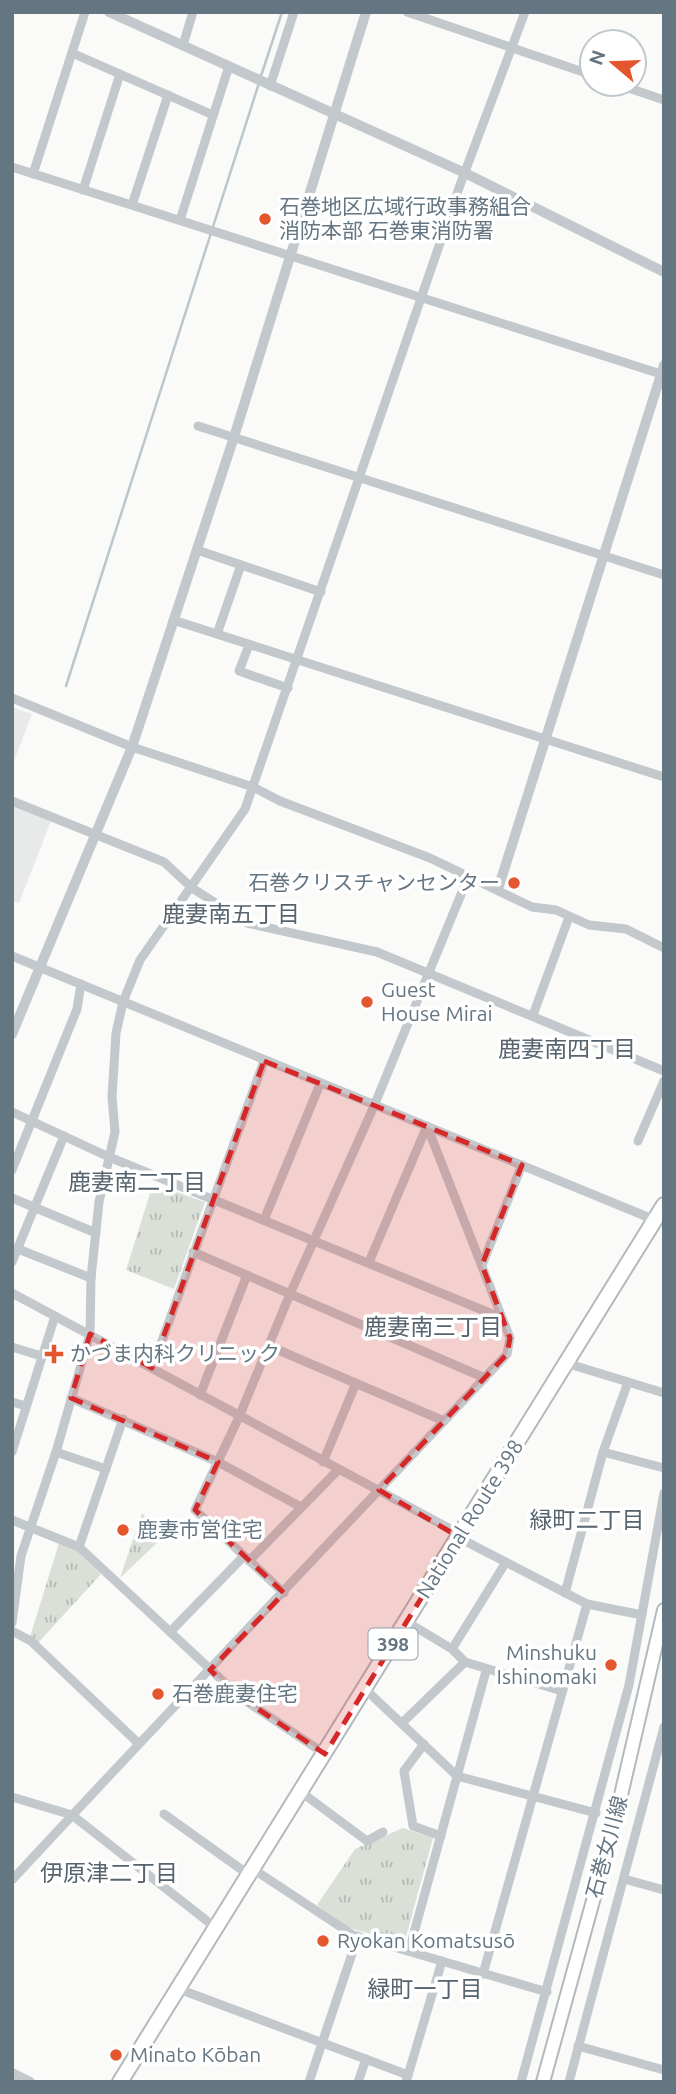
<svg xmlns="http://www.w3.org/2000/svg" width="676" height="2094" font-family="Ubuntu,'Noto Sans JP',sans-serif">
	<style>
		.built { fill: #e8e9e9 }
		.park { fill: url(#park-tufts) }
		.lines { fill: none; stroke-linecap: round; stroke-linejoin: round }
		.stream { stroke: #bbc7cb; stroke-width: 2.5 }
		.secondary-casing { stroke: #b3babf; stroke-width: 16 }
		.trunk-casing { stroke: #b4b9bd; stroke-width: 18 }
		.minor { stroke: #c3c8cc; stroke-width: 9 }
		.tertiary { stroke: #c3c8cc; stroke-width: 10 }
		.secondary { stroke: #fff; stroke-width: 12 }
		.trunk { stroke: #fff; stroke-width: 14 }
		.marked { fill: #d62828; fill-opacity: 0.2; stroke: #d62828; stroke-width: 5; stroke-dasharray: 14 9; stroke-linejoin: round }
		.poi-dot { fill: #e4572e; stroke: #fff; stroke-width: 2.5 }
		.labels { text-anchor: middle; stroke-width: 7; stroke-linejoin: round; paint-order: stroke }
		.shield { fill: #fff; stroke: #939fa8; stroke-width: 2 }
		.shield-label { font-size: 19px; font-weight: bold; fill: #657683 }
		.poi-label { font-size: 21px; fill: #657683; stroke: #fff; text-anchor: start }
		.street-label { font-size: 21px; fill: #657683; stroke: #fff }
		.neighbourhood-label { font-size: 23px; fill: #57646e; stroke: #fff }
	</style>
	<defs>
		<pattern id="park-tufts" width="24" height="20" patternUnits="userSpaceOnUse" patternTransform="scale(1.75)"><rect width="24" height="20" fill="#dadfd7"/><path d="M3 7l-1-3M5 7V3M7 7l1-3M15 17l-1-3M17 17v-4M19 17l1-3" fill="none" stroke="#b4b9b4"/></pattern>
	</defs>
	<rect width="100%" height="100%" fill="#fafaf8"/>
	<g class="built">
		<polygon points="12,707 32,714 12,766"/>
		<polygon points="12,804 51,821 19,903 12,901"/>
	</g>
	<g class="park">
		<polygon points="153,1184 205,1202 174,1289 126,1270"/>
		<polygon points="142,1513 163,1537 120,1578"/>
		<polygon points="59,1543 76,1550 101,1574 38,1643 30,1637"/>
		<polygon points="403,1828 433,1838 404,1944 347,1927 317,1905 355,1849"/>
	</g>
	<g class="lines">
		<g class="stream">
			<polyline points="261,76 282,12"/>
			<polyline points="66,686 259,83"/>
		</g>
		<g class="secondary-casing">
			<polyline id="secondary" points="543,2082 615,1821 664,1610"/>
		</g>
		<g class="trunk-casing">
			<polyline id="trunk" points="120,2082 664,1205"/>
		</g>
		<g class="minor">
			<polyline points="407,12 592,75"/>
			<polyline points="183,45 193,12"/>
			<polyline points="72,53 213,115"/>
			<polyline points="617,84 664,100"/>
			<polyline points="270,86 294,12"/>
			<polyline points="12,167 664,375"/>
			<polyline points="33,174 85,12"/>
			<polyline points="83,190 120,74"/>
			<polyline points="132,205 168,95"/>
			<polyline points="180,220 229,66"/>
			<polyline points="198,426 664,575"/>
			<polyline points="197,550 321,592"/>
			<polyline points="173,620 664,777"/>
			<polyline points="217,634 241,565"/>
			<polyline points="249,645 239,671 288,688"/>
			<polyline points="12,698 132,747 253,787 280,801 430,858 532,907 556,910 589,925 626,929 664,948"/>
			<polyline points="12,801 164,862 192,888 247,923 377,952 664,1071"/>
			<polyline points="12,956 655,1220"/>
			<polyline points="533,1015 569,917"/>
			<polyline points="12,1112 109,1157 502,1318"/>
			<polyline points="638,1141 664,1081"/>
			<polyline points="12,1170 77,1009 81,984"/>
			<polyline points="12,1198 96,1233"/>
			<polyline points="264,1220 320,1084"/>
			<polyline points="18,1249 91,1278"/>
			<polyline points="193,1252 485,1378"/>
			<polyline points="12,1262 64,1136"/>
			<polyline points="369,1262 427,1126"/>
			<polyline points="482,1265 522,1165"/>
			<polyline points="12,1293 454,1531 463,1540 587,1604 642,1615"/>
			<polyline points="269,1346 444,1421"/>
			<polyline points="12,1347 41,1356"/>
			<polyline points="566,1363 664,1393"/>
			<polyline points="152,1368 264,1061"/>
			<polyline points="200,1395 247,1275"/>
			<polyline points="71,1398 218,1462 301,1507"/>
			<polyline points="12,1402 26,1406"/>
			<polyline points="12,1452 55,1316"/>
			<polyline points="56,1452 106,1469"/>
			<polyline points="603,1452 664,1468"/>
			<polyline points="323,1462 356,1383"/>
			<polyline points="12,1520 79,1547 240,1697 325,1754"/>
			<polyline points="79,1547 123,1419"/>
			<polyline points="249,1561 338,1470"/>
			<polyline points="284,1593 195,1510 239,1417 290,1294 374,1106 469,875"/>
			<polyline points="565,1593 603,1452 628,1382"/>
			<polyline points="407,1622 452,1649 465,1662 562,1691"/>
			<polyline points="12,1623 21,1556 56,1452 90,1334 91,1278 99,1202 115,1132 112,1097 116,1033 123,1002 140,960 245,809 460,185 525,12"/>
			<polyline points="12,1631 31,1641 137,1742"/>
			<polyline points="170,1632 244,1556"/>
			<polyline points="452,1649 506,1562"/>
			<polyline points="365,1689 457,1776 596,1813"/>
			<polyline points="402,1723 465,1662"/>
			<polyline points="424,1744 404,1771 413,1826 441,1836"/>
			<polyline points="301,1792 367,1841 383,1832"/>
			<polyline points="12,1797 72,1815 216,1928"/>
			<polyline points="164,1814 249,1875"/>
			<polyline points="253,1869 353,1935 547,1992"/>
			<polyline points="624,1879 664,1890"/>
			<path d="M12,1880C176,1703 342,1530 507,1354L510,1338L427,1126"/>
			<polyline points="409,1951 486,1671"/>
			<polyline points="483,1974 587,1604"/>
			<polyline points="179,1989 408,2075"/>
			<polyline points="578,2046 664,2070"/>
			<polyline points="309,2082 358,1936"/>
			<polyline points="358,2082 366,2059"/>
			<polyline points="406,2082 442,1961"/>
			<polyline points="521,2082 629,1685 664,1493"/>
			<polyline points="569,2082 664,1727"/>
		</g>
		<g class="tertiary">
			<polyline points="109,12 465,173 664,272"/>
			<polyline points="498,889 664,365"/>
			<polyline points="12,1034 132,747 234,437 366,12"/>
			<polyline points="12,2073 30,2082"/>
		</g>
		<use href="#secondary" class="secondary"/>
		<use href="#trunk" class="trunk"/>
	</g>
	<path class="marked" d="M264,1061L522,1165L482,1265L510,1338L507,1354L379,1490L459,1537L325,1754L240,1697L210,1670L284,1593L195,1510L218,1462L71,1398L90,1334L152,1368Z"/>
	<g class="poi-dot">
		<circle cx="265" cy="219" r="7"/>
		<circle cx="514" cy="883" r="7"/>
		<circle cx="367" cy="1002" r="7"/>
		<path d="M50.5 1343.5h7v7h7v7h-7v7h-7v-7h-7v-7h7z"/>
		<circle cx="123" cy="1530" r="7"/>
		<circle cx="611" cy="1665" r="7"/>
		<circle cx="158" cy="1694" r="7"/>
		<circle cx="323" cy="1941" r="7"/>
		<circle cx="116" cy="2055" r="7"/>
	</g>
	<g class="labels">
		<rect class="shield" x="368.5" y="1628.5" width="49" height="31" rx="5"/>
		<g class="shield-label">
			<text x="393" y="1651">398</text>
		</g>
		<g class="poi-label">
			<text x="279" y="214">石巻地区広域行政事務組合<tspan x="279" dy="24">消防本部 石巻東消防署</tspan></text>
			<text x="500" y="890" text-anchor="end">石巻クリスチャンセンター</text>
			<text x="381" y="997">Guest<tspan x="381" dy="24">House Mirai</tspan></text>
			<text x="70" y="1361">かづま内科クリニック</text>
			<text x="137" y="1537">鹿妻市営住宅</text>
			<text x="597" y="1660" text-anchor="end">Minshuku<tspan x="597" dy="24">Ishinomaki</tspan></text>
			<text x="172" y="1701">石巻鹿妻住宅</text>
			<text x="337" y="1948">Ryokan Komatsusō</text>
			<text x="130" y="2062">Minato Kōban</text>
		</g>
		<g class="street-label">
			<text transform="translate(470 1519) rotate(-58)" y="7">National Route 398</text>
			<text transform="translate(607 1847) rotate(-75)" y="7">石巻女川線</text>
		</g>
		<g class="neighbourhood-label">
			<text x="231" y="922">鹿妻南五丁目</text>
			<text x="567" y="1057">鹿妻南四丁目</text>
			<text x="137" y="1190">鹿妻南二丁目</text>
			<text x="433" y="1335">鹿妻南三丁目</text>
			<text x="587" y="1528">緑町二丁目</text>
			<text x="109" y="1881">伊原津二丁目</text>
			<text x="425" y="1997">緑町一丁目</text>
		</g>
	</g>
	<rect width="676" height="2094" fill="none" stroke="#657683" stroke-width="28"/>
	<g transform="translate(613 63) rotate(289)"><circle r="33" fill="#ffffff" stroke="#c1c8cd" stroke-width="2"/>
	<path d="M0-5L12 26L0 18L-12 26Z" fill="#e4572e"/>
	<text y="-10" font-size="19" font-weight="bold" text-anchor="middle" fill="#657683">N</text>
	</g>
</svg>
